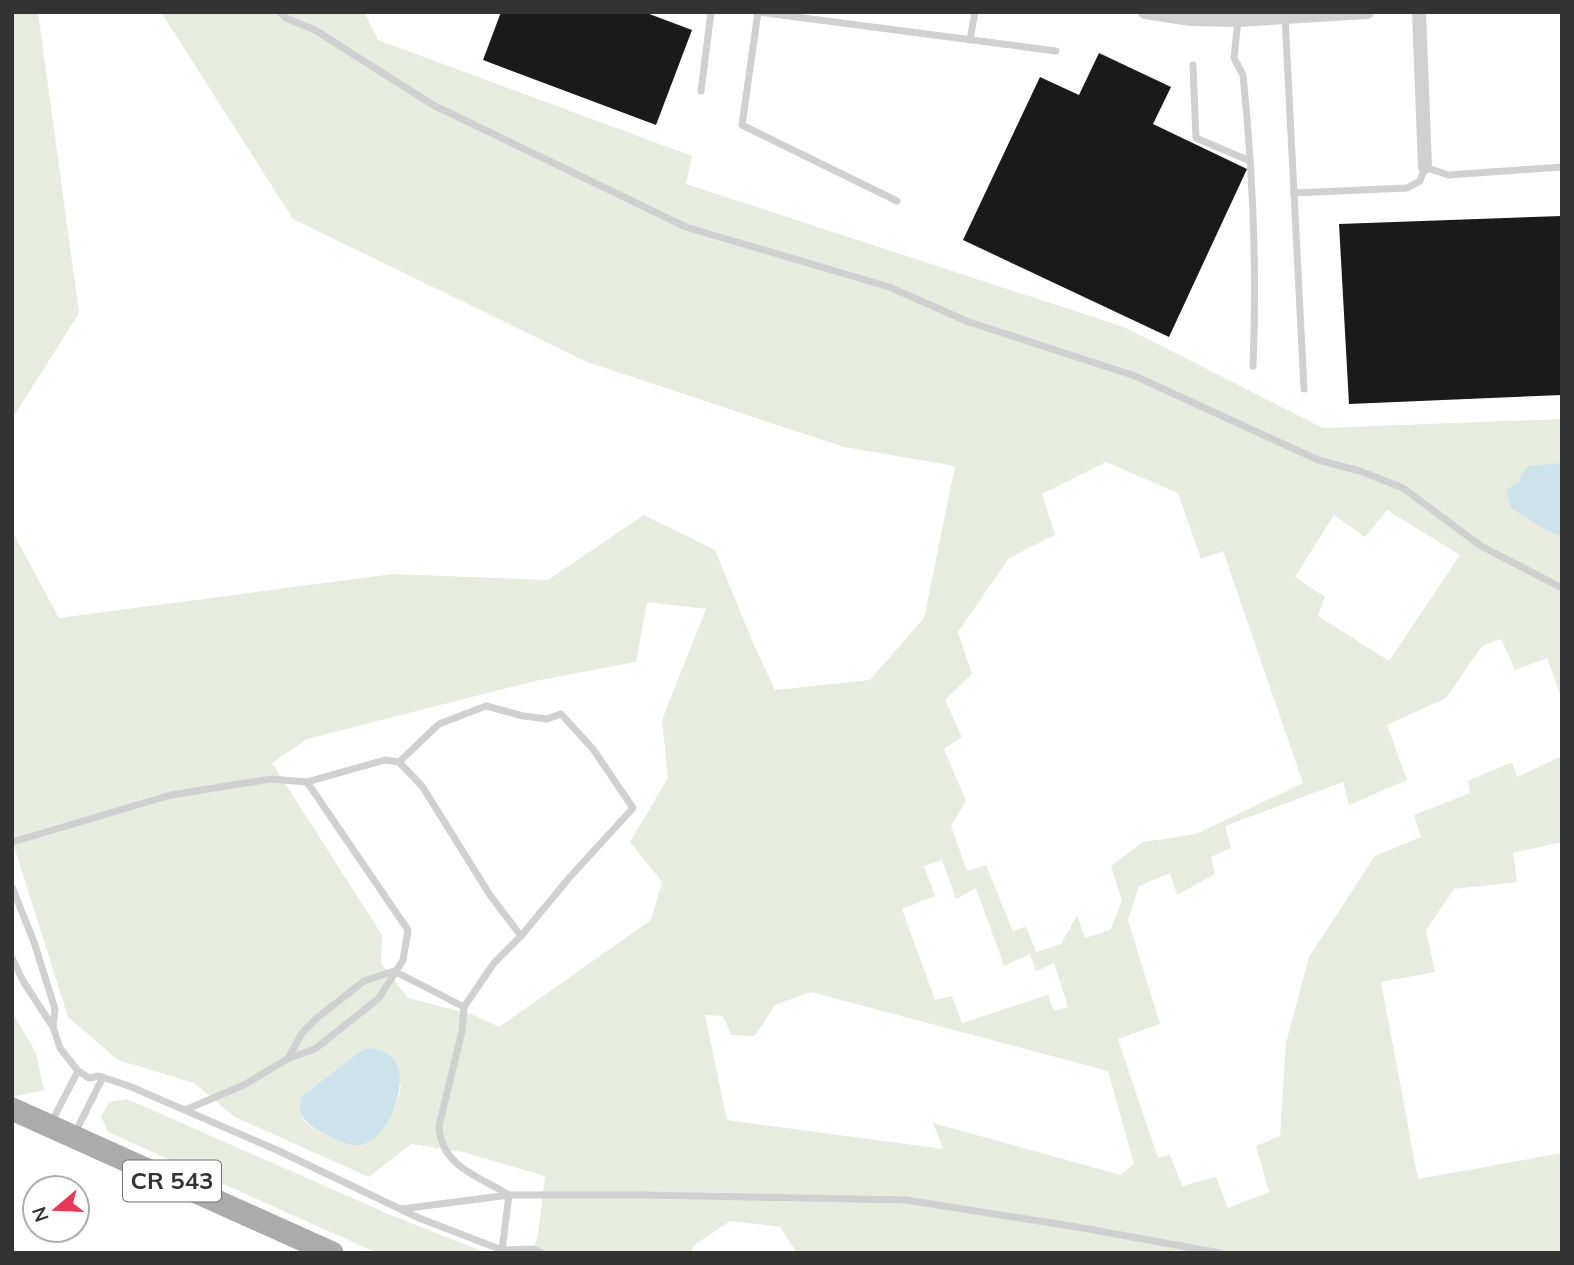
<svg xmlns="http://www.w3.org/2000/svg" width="1574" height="1265" font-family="Mulish,sans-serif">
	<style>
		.green { fill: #e7ecdf; fill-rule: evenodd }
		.water { fill: #cce3ec }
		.building { fill: #1a1a1a }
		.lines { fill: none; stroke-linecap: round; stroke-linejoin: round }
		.lane { stroke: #d0d0d0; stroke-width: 7 }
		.street { stroke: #d0d0d0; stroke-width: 14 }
		.primary { stroke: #ababab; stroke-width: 23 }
		.labels { text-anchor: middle; stroke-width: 7; stroke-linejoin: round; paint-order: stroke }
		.shield { fill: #fff; stroke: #707070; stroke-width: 2 }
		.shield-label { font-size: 24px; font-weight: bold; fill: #333 }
	</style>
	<rect width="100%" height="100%" fill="#fff"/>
	<g class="green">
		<polygon points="12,12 38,12 79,313 12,419"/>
		<path d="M161,12H364L378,40L692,156L686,184L1124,327L1323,428L1562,419V699L1547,658L1515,670L1501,639L1482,646L1446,698L1387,725L1407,780L1349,805L1343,782L1225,826L1231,848L1211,857L1215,874L1177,895L1170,873L1139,886L1128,920L1160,1024L1118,1039L1158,1158L1170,1155L1182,1186L1216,1177L1228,1208L1269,1192L1256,1146L1280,1136L1286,1043L1309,957L1375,856L1421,837L1414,815L1470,793L1468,781L1512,762L1517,777L1562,756V842L1513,853L1517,882L1454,889L1426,930L1435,972L1381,982L1418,1179L1562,1153V1253H797L780,1227L730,1221L693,1246L691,1253H532L538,1235L545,1176L463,1152L411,1144L369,1177L235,1117L194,1083L118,1060L68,1017L12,840V531L59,618L392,574L548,580L644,515L715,550L754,645L775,690L870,680L924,618L955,466L844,447L587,362L293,219ZM1106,462L1178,493L1201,559L1223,551L1303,783L1196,834L1143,842L1111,866L1122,901L1110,930L1085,938L1077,915L1061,944L1036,952L1026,926L1013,932L986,865L967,871L951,826L966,801L944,749L962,737L945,700L972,674L958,632L1009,558L1055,535L1042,494ZM1387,510L1460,555L1389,661L1318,616L1325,597L1295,577L1334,515L1365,537ZM647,602L706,609L662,720L668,778L630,842L662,882L651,920L499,1027L474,1015L408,998L381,963L382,935L272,763L307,739L535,681L636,662ZM942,860L956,899L976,888L1004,966L1030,954L1036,971L1054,963L1068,1007L1054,1011L1048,995L962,1023L952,996L935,1000L902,909L935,896L924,866ZM811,992L1108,1071L1134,1164L1121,1175L933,1123L943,1149L727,1120L705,1015L723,1016L731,1035L755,1036L775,1005ZM373,1048L381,1051L401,1086C394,1120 386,1127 356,1145C342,1141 305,1131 301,1114C300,1109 301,1101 302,1096L358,1053L366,1049Z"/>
		<polygon points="12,1012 36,1053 44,1090 13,1097"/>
		<polygon points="127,1099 393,1216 487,1253 377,1253 108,1132 101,1117 109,1102"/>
	</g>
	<g class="water">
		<polygon points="1562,463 1562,536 1544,529 1511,508 1506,490 1520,481 1521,475 1529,466"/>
		<path d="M373,1048C379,1050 387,1053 392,1057C413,1079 388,1144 358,1145C347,1146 323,1134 314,1128C301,1118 297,1111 302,1096L358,1053L366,1049Z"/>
	</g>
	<g class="building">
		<polygon points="501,12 644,12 692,30 656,125 483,60"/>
		<polygon points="1099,53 1171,87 1153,124 1247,169 1169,337 963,240 1040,77 1079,95"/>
		<polygon points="1562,216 1562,395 1349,404 1339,224"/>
	</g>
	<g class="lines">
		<g class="lane">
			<polyline points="280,12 286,18 315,30 433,105 686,227 889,287 969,322 1135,376 1318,460 1360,471 1403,488 1481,546 1562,588"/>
			<polyline points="758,12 1056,51"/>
			<polyline points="758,12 742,125 897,201"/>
			<polyline points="1285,17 1294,193 1407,188 1420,181 1425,167 1448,175 1562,167"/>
			<path d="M1238,20L1234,58L1243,75C1253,172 1257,269 1253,366"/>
			<polyline points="970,40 975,12"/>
			<polyline points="1193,65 1196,138 1250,161"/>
			<polyline points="701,91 711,12"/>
			<polyline points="1294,193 1304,389"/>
			<path d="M399,762L439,724L486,706L523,716L547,719L561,714L593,749L633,808L569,878L521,936L494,963L464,1007L462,1031L439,1126C441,1167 479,1176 509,1195L502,1250"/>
			<polyline points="12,842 171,795 271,779 307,782 385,760 399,762 422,786 490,895 521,936"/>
			<polyline points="12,887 34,942 55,1009 53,1027"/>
			<polyline points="12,958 23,981 53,1027 60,1048 78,1071 89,1078 99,1076 129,1086 279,1151 419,1218 502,1250 533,1249 542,1253"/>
			<polyline points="289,1057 302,1033 317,1018 364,981 394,971 464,1007"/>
			<polyline points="185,1110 244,1085 289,1058 315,1049 379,998 403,960 408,930 307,782"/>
			<polyline points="51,1123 78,1071"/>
			<polyline points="75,1133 103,1077"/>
			<polyline points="401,1209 509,1195 642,1195 906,1200 1077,1227 1220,1253"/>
		</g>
		<g class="street">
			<polyline points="1145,12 1190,19 1238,20 1367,12"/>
			<polyline points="1419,12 1425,167"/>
		</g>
		<polyline class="primary" points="12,1109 332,1253"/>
	</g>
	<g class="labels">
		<rect class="shield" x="123" y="1160.5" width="98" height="41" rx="5"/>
		<g class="shield-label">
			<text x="172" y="1189">CR 543</text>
		</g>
	</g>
	<rect width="1574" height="1265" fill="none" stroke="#333333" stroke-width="28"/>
	<g transform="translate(56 1209) rotate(251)"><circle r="33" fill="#ffffff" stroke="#adadad" stroke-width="2"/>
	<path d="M0-5L12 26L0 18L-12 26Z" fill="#e73857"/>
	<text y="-10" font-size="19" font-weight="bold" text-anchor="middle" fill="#333333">N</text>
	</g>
</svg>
